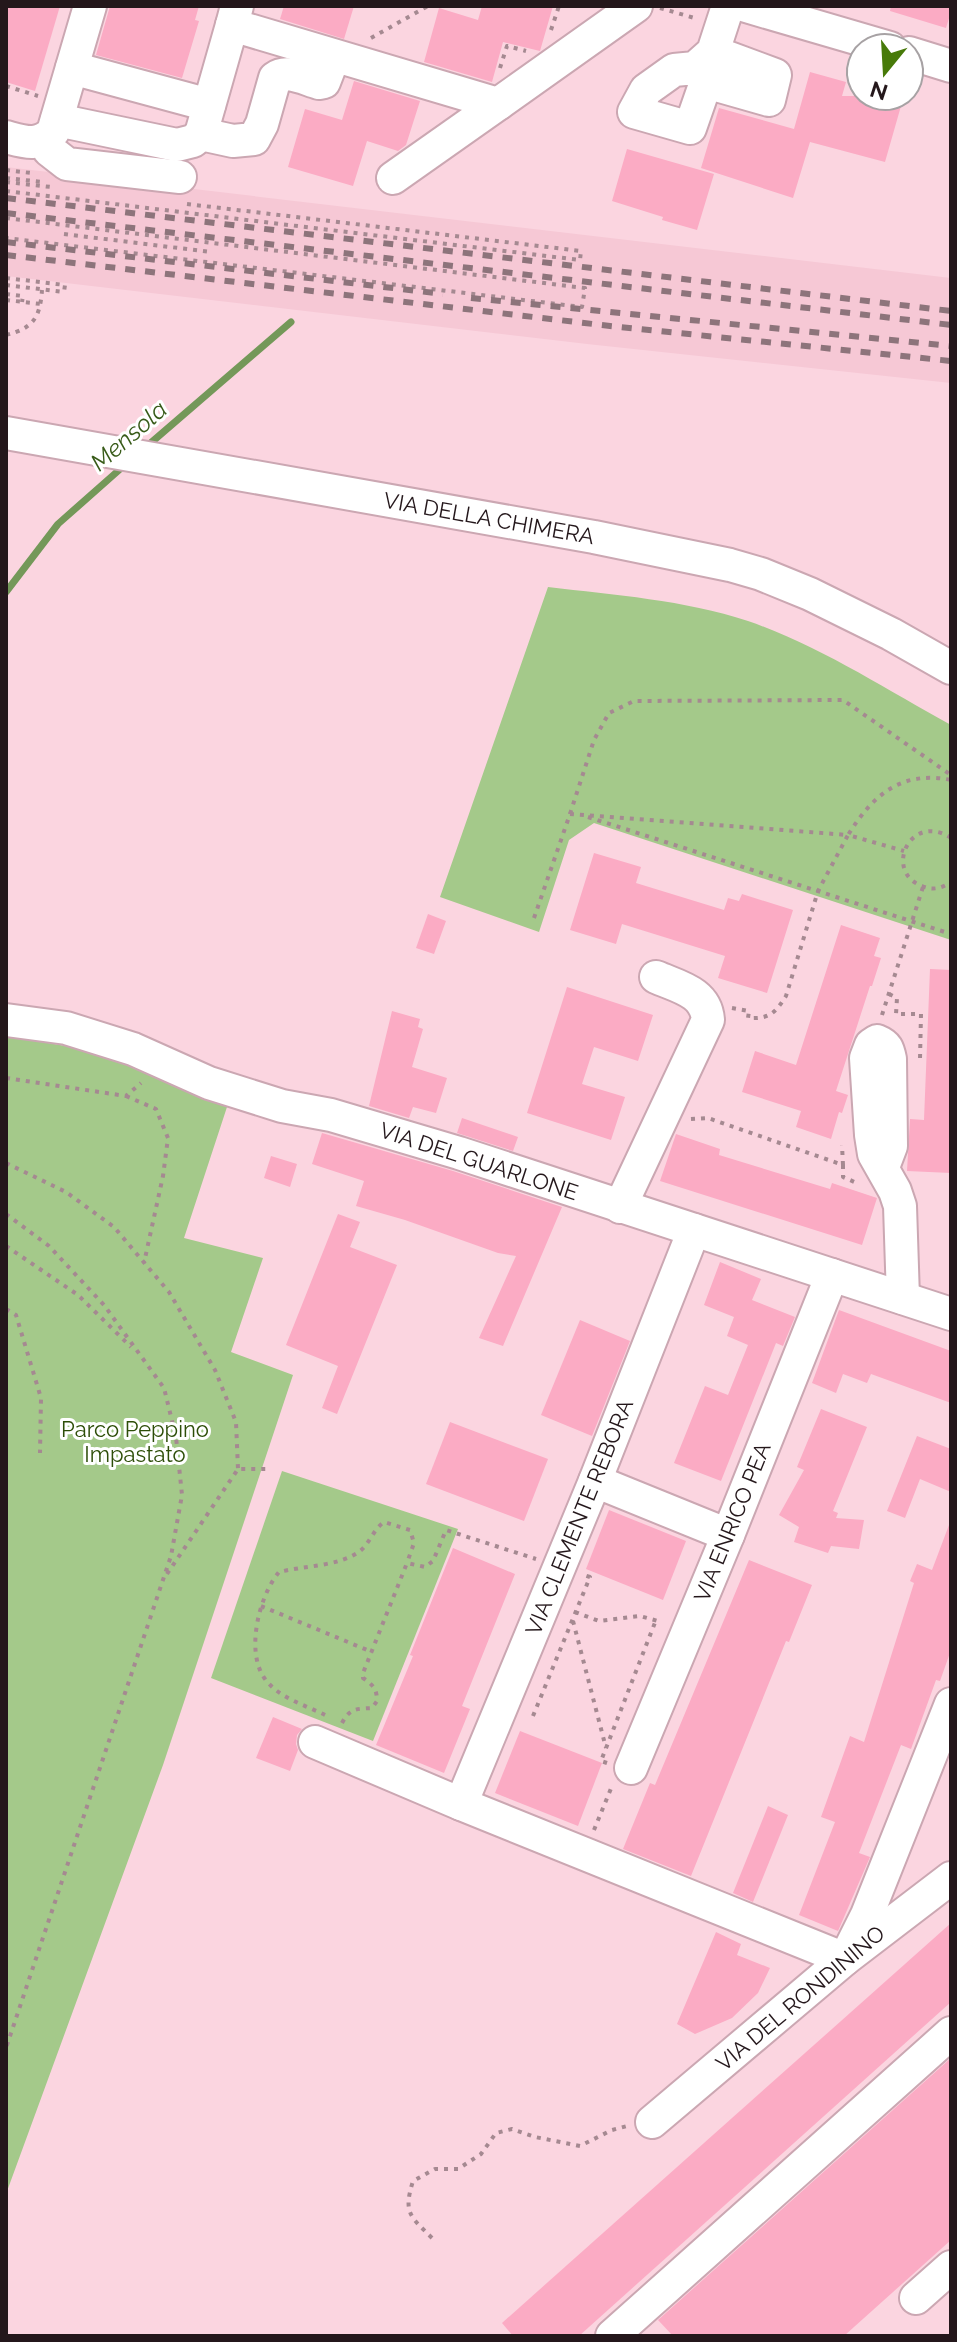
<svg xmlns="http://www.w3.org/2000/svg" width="957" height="2342" font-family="Raleway,sans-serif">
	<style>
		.built { fill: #f6c8d5 }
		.green { fill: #a4c98a }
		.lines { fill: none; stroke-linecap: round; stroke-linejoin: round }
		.stream { stroke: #749859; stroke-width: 7 }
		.building { fill: #fbabc4 }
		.minor-casing { stroke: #cba7b2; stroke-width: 36 }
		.path { stroke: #a58991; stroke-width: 4; stroke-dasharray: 4 6; stroke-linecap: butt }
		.minor { stroke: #fff; stroke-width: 32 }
		.rail { stroke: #8d747b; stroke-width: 6; stroke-dasharray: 10 10; stroke-linecap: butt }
		.labels { text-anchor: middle; stroke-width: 6; stroke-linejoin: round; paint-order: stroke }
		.street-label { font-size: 22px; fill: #24171b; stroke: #fff }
		.park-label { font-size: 22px; fill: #2d4e08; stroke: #fff }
		.water-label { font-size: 24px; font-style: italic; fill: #385b19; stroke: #fff }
	</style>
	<rect width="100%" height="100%" fill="#fbd5e0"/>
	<polygon class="built" points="6,167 951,278 951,383 587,344 6,276"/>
	<g class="green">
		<path d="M548,587C615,595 684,600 748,621C820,646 885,689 951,725V940L594,823L569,840L539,932L440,897Z"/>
		<polygon points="6,1036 162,1062 227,1107 184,1238 263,1258 231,1352 293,1375 163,1765 6,2194"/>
		<polygon points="282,1471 458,1529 373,1741 211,1678"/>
	</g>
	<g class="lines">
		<g class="stream">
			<polyline points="146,447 291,322"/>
			<polyline points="6,592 58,524 127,463"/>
		</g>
	</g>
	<g class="building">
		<polygon points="6,6 60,6 35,91 6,82"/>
		<polygon points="110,6 199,6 195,20 199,21 182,78 96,55"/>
		<polygon points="284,6 354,6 344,39 280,19"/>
		<polygon points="482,6 553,6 540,51 503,42 492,82 424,62 439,8 478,20"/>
		<polygon points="891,6 951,6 951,12 946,28 890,11"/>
		<polygon points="810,72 846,82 842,96 893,96 903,99 885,162 810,142 793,198 701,168 719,108 794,129"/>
		<polygon points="354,81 420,101 406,145 398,151 367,141 353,186 288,167 305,109 342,120"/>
		<polygon points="627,149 714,174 697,230 662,220 663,217 612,201"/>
		<polygon points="594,853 641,867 636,883 724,910 728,898 739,901 742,894 793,910 767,993 718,978 725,956 622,924 616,944 570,930"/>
		<polygon points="428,914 446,921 434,954 416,948"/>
		<polygon points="841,925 880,938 874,956 881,958 872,986 870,986 836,1091 848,1095 842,1113 839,1112 831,1139 796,1127 801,1111 742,1092 755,1051 796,1065"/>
		<polygon points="930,969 951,970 951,1173 907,1171 910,1119 924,1120"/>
		<polygon points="567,987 653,1015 638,1061 594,1047 582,1084 625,1097 611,1140 527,1113"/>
		<polygon points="392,1011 420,1019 418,1027 423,1029 412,1067 447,1078 436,1113 413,1107 409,1118 369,1106"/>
		<polygon points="462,1118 518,1137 513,1151 457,1133"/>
		<polygon points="322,1133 453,1171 562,1207 503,1346 479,1338 516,1256 498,1253 405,1220 356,1206 364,1181 312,1164"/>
		<polygon points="676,1134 720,1149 719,1155 830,1189 832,1183 877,1198 862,1245 660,1181"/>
		<polygon points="271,1156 297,1164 290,1187 264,1178"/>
		<polygon points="338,1214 360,1222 350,1247 397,1265 337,1414 322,1408 338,1366 286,1345"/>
		<polygon points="720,1262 761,1279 752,1300 795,1317 783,1346 776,1343 721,1481 674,1463 705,1386 728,1395 748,1345 727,1336 734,1317 704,1305"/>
		<polygon points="839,1310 951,1351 951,1403 871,1374 867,1383 843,1374 836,1393 812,1383"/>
		<polygon points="580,1320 630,1341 592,1436 541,1415"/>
		<polygon points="821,1409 867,1427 833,1511 838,1513 836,1518 864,1520 859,1549 831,1546 828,1553 794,1542 799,1527 779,1515 804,1470 797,1467"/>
		<polygon points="450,1422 548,1459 524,1521 426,1484"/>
		<polygon points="917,1436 951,1449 951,1492 920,1479 905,1518 887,1511"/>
		<polygon points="609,1510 686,1541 663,1600 586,1569"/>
		<polygon points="949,1525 951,1525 951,1650 940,1681 936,1680 911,1749 901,1745 859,1853 870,1857 838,1931 799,1915 835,1822 821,1817 850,1736 864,1742 914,1583 910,1581 917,1564 932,1570"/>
		<polygon points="453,1548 515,1574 462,1706 470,1709 444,1773 376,1745 413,1656 410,1655"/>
		<polygon points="749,1560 812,1585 789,1642 786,1641 691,1876 623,1849 650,1783 655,1785"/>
		<polygon points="273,1717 302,1729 297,1735 296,1744 298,1750 290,1771 256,1758"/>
		<polygon points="520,1731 602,1763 578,1826 495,1793"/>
		<polygon points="768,1806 788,1815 753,1902 733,1893"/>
		<polygon points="951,1923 951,2002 579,2336 513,2336 502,2323"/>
		<polygon points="716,1932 741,1944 737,1955 770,1968 758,1993 732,2018 695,2034 677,2024"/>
		<polygon points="951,2058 951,2240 844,2336 673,2336 658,2320"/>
	</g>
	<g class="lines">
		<g class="minor-casing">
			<g id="minor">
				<polyline points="237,6 232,25 498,104 636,6"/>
				<polyline points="746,6 890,48"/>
				<polyline points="713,52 775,75 769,100 706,82 690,128 634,112 646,90 674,70 695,68 713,52 728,6"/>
				<polyline points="909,53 951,66"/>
				<polyline points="72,68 209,105"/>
				<polyline points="57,120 177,145 193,141 201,134 232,25"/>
				<path d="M201,134L233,141L254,139L262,124L275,78C287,69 305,79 319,83L324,82L334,56"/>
				<path d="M6,137C25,142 38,147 53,132L90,6"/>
				<polyline points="45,139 49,150 67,164 180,177"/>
				<polyline points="393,178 498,104"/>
				<polyline points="6,433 594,537 730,565 761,574 810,594 891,634 951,668"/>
				<polyline points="6,1020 66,1028 133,1049 209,1083 282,1106 331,1115 459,1153 951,1314"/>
				<path d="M883,1167L891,1146L890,1059C888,1049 887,1045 877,1041L871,1045L866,1058L871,1135L874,1154L895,1191L900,1206L903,1298"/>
				<path d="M620,1207L708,1020C706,992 679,987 656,977"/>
				<polyline points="595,1481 728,1535"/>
				<polyline points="315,1742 461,1804 595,1481 694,1230"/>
				<polyline points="631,1768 728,1535 832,1275"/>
				<polyline points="461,1804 845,1959"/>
				<polyline points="850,1949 867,1915 951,1704"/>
				<polyline points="652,2122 845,1959 951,1878"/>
				<polyline points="916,2298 951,2267"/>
				<polyline points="612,2336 951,2033"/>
			</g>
		</g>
		<g class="path">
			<polyline points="660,8 698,19"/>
			<polyline points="551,30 559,6"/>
			<polyline points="371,38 428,6"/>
			<polyline points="500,68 507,46 526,51"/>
			<polyline points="6,86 38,96"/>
			<polyline points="6,170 31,173"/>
			<polyline points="6,178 43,182"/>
			<polyline points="6,182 51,187"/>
			<polyline points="6,191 580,260 581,251 187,204"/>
			<polyline points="6,218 585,288 582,307 6,238"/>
			<polyline points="64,234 211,252"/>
			<polyline points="6,278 65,285 64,292"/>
			<polyline points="6,285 64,292"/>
			<polyline points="6,294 23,296 22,302"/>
			<polyline points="6,300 41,304"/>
			<path d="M6,335C34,328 40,317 42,290"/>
			<polyline points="570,814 594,740 609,713 634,701 843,700 951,775"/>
			<polyline points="588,817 951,934"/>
			<path d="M951,838C910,811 883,872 922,886C933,891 942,888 951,882"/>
			<path d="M534,918L570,814L848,835C873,795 901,770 951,780"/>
			<polyline points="889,994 897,998 896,1014 921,1014 920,1059"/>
			<path d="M732,1008L749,1011L748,1018C770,1019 775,1013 786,996L818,891L848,835L904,851"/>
			<polyline points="882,1015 923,887"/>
			<polyline points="6,1078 126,1096 141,1083"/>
			<polyline points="126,1096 156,1109 168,1138 163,1176 144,1263"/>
			<polyline points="691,1119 708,1118 843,1165 842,1145"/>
			<polyline points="6,1163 66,1192 114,1227 169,1292 215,1370 236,1422 238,1469"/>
			<polyline points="843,1165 843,1177 859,1184"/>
			<polyline points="6,1214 49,1246 104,1305 164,1388 176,1437 182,1495 171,1556 6,2048"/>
			<polyline points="6,1246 78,1295 131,1347"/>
			<polyline points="6,1309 16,1315 41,1398 40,1453"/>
			<polyline points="167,1574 238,1469 267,1469"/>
			<polyline points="261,1606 372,1652"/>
			<polyline points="575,1612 599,1621 640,1616 658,1621"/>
			<polyline points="573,1621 606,1748"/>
			<path d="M325,1715C305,1705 279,1698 265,1679C245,1652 259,1596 279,1572C303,1566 341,1566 360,1551C370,1543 373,1530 384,1522L410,1530L414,1543L407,1563"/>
			<polyline points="533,1716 590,1577 584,1575"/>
			<path d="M342,1723C350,1708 356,1709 372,1708L377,1701C377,1689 373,1685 363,1678V1673L407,1563L425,1567L433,1561L446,1530L536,1559"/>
			<polyline points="607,1763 601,1761 656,1620"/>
			<polyline points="594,1830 612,1786"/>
			<path d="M432,2238C410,2216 403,2213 413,2181L435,2169H458L481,2154L496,2133L512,2129L535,2137L580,2146L612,2130L627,2126"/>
		</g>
		<use href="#minor" class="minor"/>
		<g class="rail">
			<polyline points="6,198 951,311"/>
			<polyline points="6,213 951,325"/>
			<polyline points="6,242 443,294"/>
			<polyline points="6,255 610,326 951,361"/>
			<polyline points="471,298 951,346"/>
		</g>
	</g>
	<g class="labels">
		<g class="street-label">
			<text transform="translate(489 518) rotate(10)" y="8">VIA DELLA CHIMERA</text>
			<text transform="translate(479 1161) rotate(18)" y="8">VIA DEL GUARLONE</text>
			<text transform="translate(579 1517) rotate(-68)" y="8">VIA CLEMENTE REBORA</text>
			<text transform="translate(732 1522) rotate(-68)" y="8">VIA ENRICO PEA</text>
			<text transform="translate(800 1998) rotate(-40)" y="8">VIA DEL RONDININO</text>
		</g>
		<g class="park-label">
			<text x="135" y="1437">Parco Peppino<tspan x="135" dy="25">Impastato</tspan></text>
		</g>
		<g class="water-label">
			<text transform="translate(129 436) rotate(-41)" y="8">Mensola</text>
		</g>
	</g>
	<rect width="957" height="2342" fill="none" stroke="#24171b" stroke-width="16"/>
	<g transform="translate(885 72) rotate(198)"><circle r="38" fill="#ffffff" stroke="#a7a2a4" stroke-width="2"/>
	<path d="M0-6L14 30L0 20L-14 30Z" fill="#477a09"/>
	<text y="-12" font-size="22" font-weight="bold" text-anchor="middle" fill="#24171b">N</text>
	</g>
</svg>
